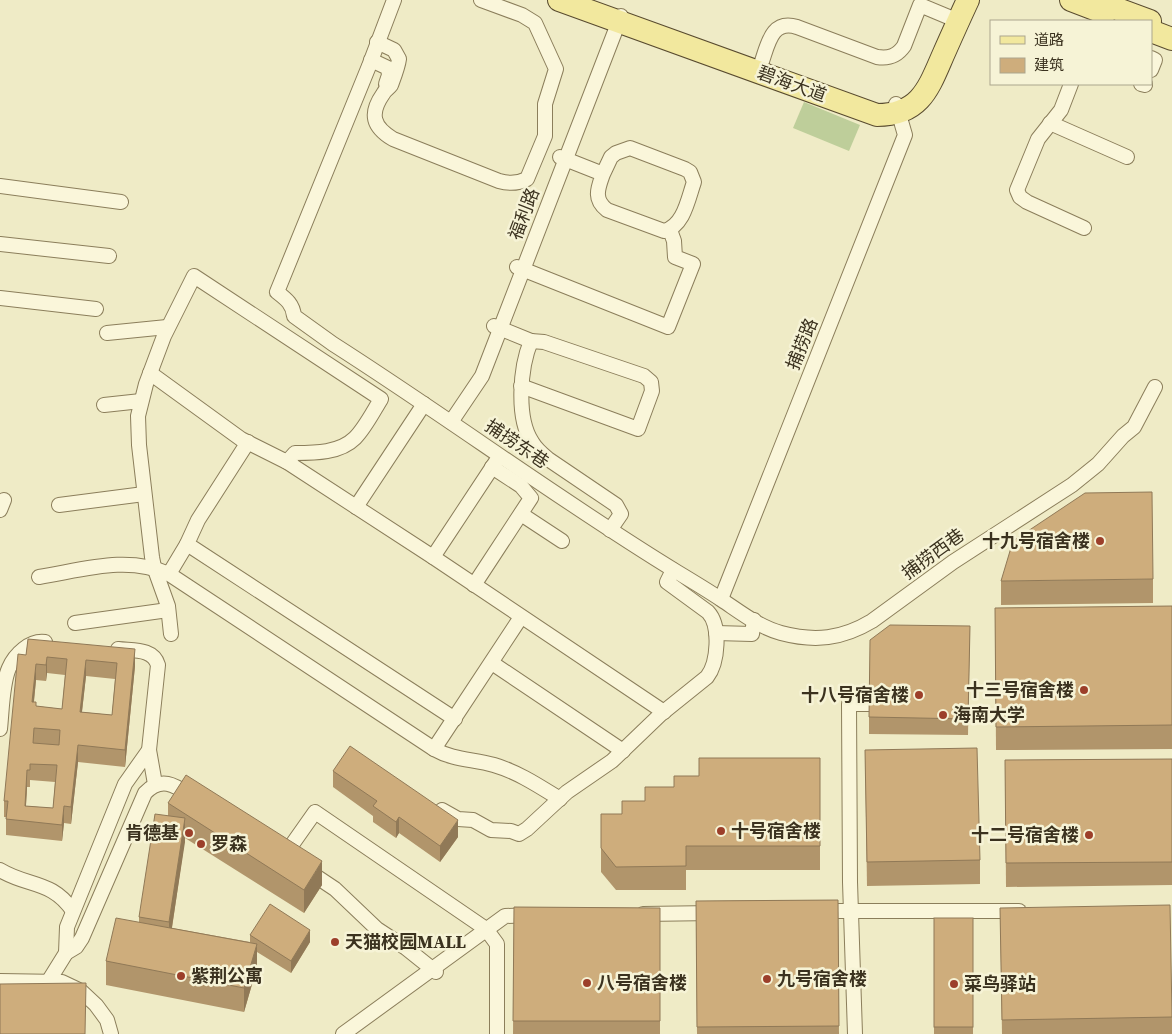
<svg xmlns="http://www.w3.org/2000/svg" width="1172" height="1034" font-family="'Source Serif 4','Noto Sans SC',serif">
	<style>
		.green { fill: #bece9a }
		.lines { fill: none; stroke-linecap: round; stroke-linejoin: round }
		.street-casing { stroke: #8b7e5b; stroke-width: 16 }
		.primary-casing { stroke: #594b2f; stroke-width: 24 }
		.street { stroke: #faf6da; stroke-width: 14 }
		.primary { stroke: #f2e89e; stroke-width: 22 }
		.wall { fill: #b1956b; fill-rule: evenodd }
		.shaded-wall { fill: #907957 }
		.building { fill: #cead7c; stroke: #907957; fill-rule: evenodd }
		.poi-dot { fill: #9c3f2a; stroke: #f6f3d6; stroke-width: 2 }
		.labels { text-anchor: middle; stroke-width: 5; stroke-linejoin: round; paint-order: stroke }
		.street-label { font-size: 18px; fill: #3b321f; stroke: #f6f3d6 }
		.poi-label { font-size: 18px; font-weight: bold; fill: #3b321f; stroke: #f6f3d6; text-anchor: start }
	</style>
	<rect width="100%" height="100%" fill="#efebc6"/>
	<polygon class="green" points="804,102 860,125 849,151 793,128"/>
	<g class="lines">
		<g class="street-casing">
			<g id="street">
				<path d="M394,0L369,66L277,292C286,299 293,304 294,316L333,344C449,418 559,500 677,572C692,581 707,590 722,600C740,612 759,627 781,633C815,642 842,639 872,621L953,562L1072,485L1098,464L1123,436L1134,427L1155,387"/>
				<path d="M377,42L394,50L399,59C398,67 394,77 391,85C389,88 385,90 383,94C369,114 373,127 393,139L499,181C509,184 517,184 527,179L545,136V104L556,69L535,23L522,15L481,0"/>
				<polyline points="1151,58 1155,60 1151,70"/>
				<polyline points="371,60 388,68 389,75 386,84"/>
				<path d="M761,64C768,45 771,19 797,27L877,57C889,59 897,56 904,46L920,5L951,18"/>
				<polyline points="1071,84 1061,110 1038,139 1017,190 1020,197 1027,202 1084,228"/>
				<polyline points="1141,84 1145,85 1145,84"/>
				<polyline points="1050,123 1127,157"/>
				<path d="M560,157L603,174C598,188 593,199 607,210L664,231C684,226 688,199 694,182L690,172L685,169L630,148L616,153L611,157L603,174"/>
				<polyline points="0,186 121,202"/>
				<polyline points="0,244 109,256"/>
				<polyline points="517,267 668,327 693,264 675,257 674,241 670,230"/>
				<polyline points="0,298 96,309"/>
				<path d="M494,326L531,341C520,367 516,418 532,442C536,449 542,454 548,459L616,505L621,514L610,530"/>
				<polyline points="107,333 167,327"/>
				<polyline points="150,373 241,439 287,462 433,557 664,712"/>
				<polyline points="521,386 638,429 652,391 651,382 644,376 544,342 531,341"/>
				<polyline points="104,405 141,401"/>
				<polyline points="451,422 482,376 621,16"/>
				<polyline points="248,442 198,520 187,544 455,719"/>
				<polyline points="59,505 144,494"/>
				<polyline points="356,507 424,404"/>
				<polyline points="0,510 4,500"/>
				<polyline points="521,514 562,541"/>
				<polyline points="433,557 497,460"/>
				<polyline points="169,574 187,544"/>
				<path d="M39,577C83,570 127,555 169,574L434,749C453,760 474,759 494,765C518,772 539,786 560,799"/>
				<polyline points="474,585 531,498 521,486 492,467"/>
				<polyline points="721,599 905,135 896,104"/>
				<polyline points="75,623 168,610"/>
				<polyline points="716,633 752,634 754,620"/>
				<path d="M171,634L168,606L154,567L152,557L139,445L138,416L146,384L164,336L194,276L381,399C373,412 365,428 355,438C340,453 315,453 295,453L287,462"/>
				<polyline points="492,663 623,751"/>
				<path d="M0,729C2,711 2,684 9,668C15,654 30,640 45,642"/>
				<polyline points="434,749 521,617"/>
				<polyline points="149,750 155,784"/>
				<path d="M442,810L458,819L473,820L491,830L511,831L519,834L527,829L567,792L612,761L661,714L707,677C718,663 721,626 708,612L667,582L673,570"/>
				<polyline points="284,856 315,812 486,929 497,944 497,1034"/>
				<path d="M0,870C28,887 52,880 73,911"/>
				<polyline points="308,871 335,889 377,929 406,948 436,972"/>
				<polyline points="820,911 1019,911"/>
				<polyline points="643,914 714,913"/>
				<path d="M66,953L67,927L125,784L149,750L158,665C153,648 133,651 118,649"/>
				<polyline points="0,981 62,982 81,991 96,1005 107,1020 111,1034"/>
				<path d="M48,982L66,953L76,947L82,938L145,793C162,775 176,786 193,797"/>
				<polyline points="343,1034 505,916 531,915"/>
				<polyline points="855,1034 850,882 849,704 869,704"/>
			</g>
		</g>
		<g class="primary-casing">
			<g id="primary">
				<path d="M559,0L877,115C921,115 929,87 944,53C952,35 960,17 968,0"/>
				<polyline points="1071,0 1105,13"/>
				<polyline points="1093,0 1150,21"/>
				<polyline points="1151,31 1172,39"/>
			</g>
		</g>
		<use href="#street" class="street"/>
		<use href="#primary" class="primary"/>
	</g>
	<g class="wall">
		<polygon points="1153,579 1153,603 1001,605 1001,581"/>
		<polygon points="1172,606 1172,749 996,750 995,608"/>
		<polygon points="970,626 968,735 869,734 869,717"/>
		<path d="M28,639L135,666L125,767L78,762L71,824L64,823L62,841L6,835V817H4V801L26,655ZM47,673L65,675L62,709L36,706L34,702L36,680L46,681ZM86,676L115,679L112,715L82,712ZM30,780L55,782L53,808L26,806L27,787H30Z"/>
		<polygon points="865,750 980,860 980,884 867,886"/>
		<polygon points="820,758 820,870 686,870 686,890 616,890 601,872 601,814 622,814 645,801 699,776"/>
		<polygon points="1172,759 1172,885 1006,887 1005,760"/>
		<polygon points="333,771 458,837 440,862 399,833 396,838 373,822 373,816 333,787"/>
		<polygon points="168,803 322,885 304,913 185,838 172,928 250,942 250,935 310,942 291,973 257,952 257,967 244,1012 106,985 106,961 139,922 139,917 168,816"/>
		<polygon points="838,900 839,1034 697,1034 696,901"/>
		<polygon points="514,907 660,908 660,1034 513,1034"/>
		<polygon points="1000,908 1172,1017 1172,1034 1002,1034"/>
		<rect x="934" y="918" width="39" height="116"/>
	</g>
	<g class="shaded-wall">
		<polygon points="135,649 135,666 125,767 125,750"/>
		<polygon points="47,657 47,673 46,681 46,665"/>
		<polygon points="86,660 86,676 80,728 80,712"/>
		<polygon points="36,664 36,680 32,718 32,702"/>
		<polygon points="78,745 78,762 71,824 71,807"/>
		<polygon points="27,770 27,787 25,822 25,806"/>
		<polygon points="64,806 64,823 62,841 62,825"/>
		<polygon points="399,817 399,833 396,838 396,822"/>
		<polygon points="185,818 185,842 169,946 169,922"/>
		<polygon points="458,820 458,837 440,862 440,846"/>
		<polygon points="322,861 322,885 304,913 304,890"/>
		<polygon points="310,930 310,942 291,973 291,961"/>
		<polygon points="257,944 257,967 244,1012 244,988"/>
	</g>
	<g class="building">
		<polygon points="1152,492 1153,579 1001,581 1013,541 1085,493"/>
		<polygon points="1172,606 1172,725 996,727 995,608"/>
		<polygon points="890,625 970,626 968,719 869,717 870,640"/>
		<path d="M28,639L135,649L125,750L78,745L71,807L64,806L62,825L6,819L8,801H4L18,654L26,655ZM47,657L67,659L62,709L36,706V702H32L36,664L46,665ZM86,660L117,663L112,715L80,712ZM34,728L60,730L59,745L33,743ZM30,764L57,765L53,808L25,806L27,770H30Z"/>
		<polygon points="350,746 458,820 440,846 399,817 396,822 373,806 377,801 333,771"/>
		<polygon points="977,748 980,860 867,862 865,750"/>
		<polygon points="699,758 820,758 820,846 686,846 686,866 616,867 601,848 601,814 622,814 622,801 645,801 645,787 674,787 674,776 699,776"/>
		<polygon points="1172,759 1172,862 1006,863 1005,760"/>
		<polygon points="186,775 322,861 304,890 168,803"/>
		<polygon points="155,814 185,818 169,922 139,917"/>
		<polygon points="838,900 839,1026 697,1027 696,901"/>
		<polygon points="270,904 310,930 291,961 250,935"/>
		<polygon points="1170,905 1172,1017 1002,1020 1000,908"/>
		<polygon points="514,907 660,908 660,1021 513,1021"/>
		<polygon points="116,918 257,944 244,988 106,961"/>
		<rect x="934" y="918" width="39" height="109"/>
		<polygon points="86,983 85,1034 0,1034 0,984"/>
	</g>
	<g class="poi-dot">
		<circle cx="1100" cy="541" r="5"/>
		<circle cx="1084" cy="690" r="5"/>
		<circle cx="919" cy="695" r="5"/>
		<circle cx="943" cy="715" r="5"/>
		<circle cx="721" cy="831" r="5"/>
		<circle cx="189" cy="833" r="5"/>
		<circle cx="1089" cy="835" r="5"/>
		<circle cx="201" cy="844" r="5"/>
		<circle cx="335" cy="942" r="5"/>
		<circle cx="181" cy="976" r="5"/>
		<circle cx="767" cy="979" r="5"/>
		<circle cx="587" cy="983" r="5"/>
		<circle cx="954" cy="984" r="5"/>
	</g>
	<g class="labels">
		<g class="street-label">
			<text transform="translate(792 84) rotate(20)" y="6">碧海大道</text>
			<text transform="translate(524 214) rotate(-69)" y="6">福利路</text>
			<text transform="translate(802 344) rotate(-68)" y="6">捕捞路</text>
			<text transform="translate(517 444) rotate(34)" y="6">捕捞东巷</text>
			<text transform="translate(933 554) rotate(-36)" y="6">捕捞西巷</text>
		</g>
		<g class="poi-label">
			<text x="1090" y="547" text-anchor="end">十九号宿舍楼</text>
			<text x="1074" y="696" text-anchor="end">十三号宿舍楼</text>
			<text x="909" y="701" text-anchor="end">十八号宿舍楼</text>
			<text x="953" y="721">海南大学</text>
			<text x="731" y="837">十号宿舍楼</text>
			<text x="179" y="839" text-anchor="end">肯德基</text>
			<text x="1079" y="841" text-anchor="end">十二号宿舍楼</text>
			<text x="211" y="850">罗森</text>
			<text x="345" y="948">天猫校园MALL</text>
			<text x="191" y="982">紫荆公寓</text>
			<text x="777" y="985">九号宿舍楼</text>
			<text x="597" y="989">八号宿舍楼</text>
			<text x="964" y="990">菜鸟驿站</text>
		</g>
	</g>
	<rect x="990" y="20" width="162" height="65" fill="#f6f3d6" stroke="#aba68d"/>
	<rect x="1000" y="36" width="25" height="8" fill="#f2e89e" stroke="#aba68d"/>
	<text x="1034" y="45" font-size="15" fill="#3b321f">道路</text>
	<rect x="1000" y="58" width="25" height="15" fill="#cead7c" stroke="#aba68d"/>
	<text x="1034" y="70" font-size="15" fill="#3b321f">建筑</text>
</svg>
